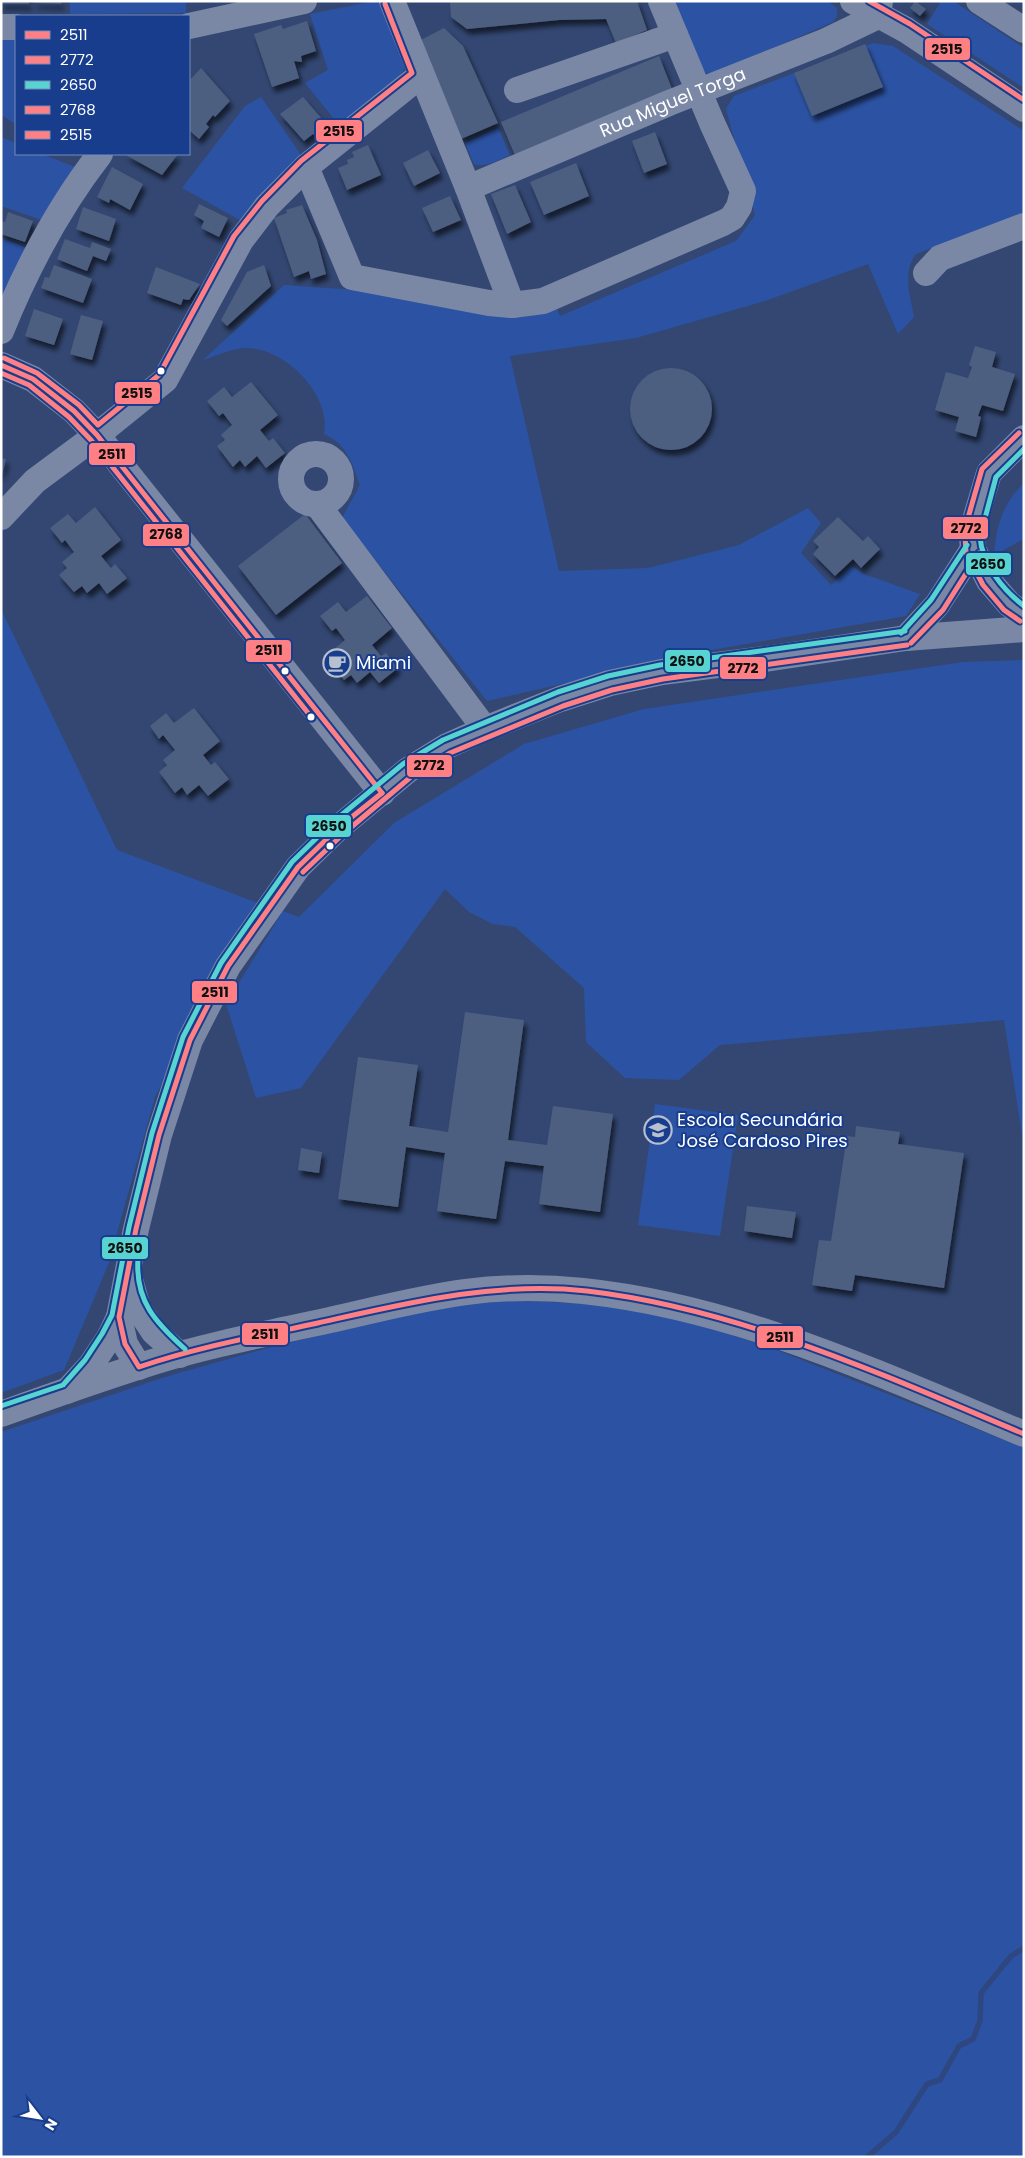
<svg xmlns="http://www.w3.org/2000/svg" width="1025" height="2158" font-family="Poppins,sans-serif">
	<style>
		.green { fill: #2c53a3 }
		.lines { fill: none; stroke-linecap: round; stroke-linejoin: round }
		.stream { stroke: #2e4781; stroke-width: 5.5 }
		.building { fill: #4d5e81; filter: url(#shadow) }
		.minor { stroke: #7a88a6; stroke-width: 26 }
		.bus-1-casing { stroke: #183d8d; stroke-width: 9 }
		.bus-2-casing { stroke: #183d8d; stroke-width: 9 }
		.bus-3-casing { stroke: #183d8d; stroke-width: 9 }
		.bus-4-casing { stroke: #183d8d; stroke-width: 9 }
		.bus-5-casing { stroke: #183d8d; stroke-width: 9 }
		.bus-1 { stroke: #ff8084; stroke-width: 5 }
		.bus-2 { stroke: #ff8084; stroke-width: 5 }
		.bus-3 { stroke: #57d3d1; stroke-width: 5 }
		.bus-4 { stroke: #ff8084; stroke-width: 5 }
		.bus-5 { stroke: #ff8084; stroke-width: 5 }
		.bus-dot { fill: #fff; stroke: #183d8d; stroke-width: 2 }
		.labels { text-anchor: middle; stroke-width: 4; stroke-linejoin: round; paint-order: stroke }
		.street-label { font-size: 18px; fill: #fff; stroke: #183d8d }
		.poi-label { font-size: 18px; fill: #fff; stroke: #183d8d; text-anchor: start }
		.line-badge { stroke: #183d8d; stroke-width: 2 }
		.pale-badge-label { font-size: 14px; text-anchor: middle; font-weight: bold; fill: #111 }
	</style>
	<defs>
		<filter id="shadow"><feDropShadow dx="3" dy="5.5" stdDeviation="2.5" flood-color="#0009"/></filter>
	</defs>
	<rect width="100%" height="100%" fill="#334772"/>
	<g class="green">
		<polygon points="70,1 186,1 186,13 70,14"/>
		<polygon points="375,1 381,4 405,68 399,78 339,125 305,83 328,70 310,14"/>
		<polygon points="675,1 828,1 837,8 837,16 833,22 714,74 706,73 701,67"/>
		<polygon points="941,1 953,1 1024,48 1024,88 927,24"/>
		<polygon points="1,34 16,35 16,124 1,115"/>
		<path d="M873,43L893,46L1024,131V214L916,254C902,273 910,295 914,317L898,334L868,264L765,301L636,338L510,356L559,571L648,568L739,545L808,508L821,523L801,553L831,585L851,566L864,574L920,594L906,616L706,651L487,701L342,518L360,485C352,463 347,444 324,434C332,394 283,346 244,348C230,349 216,356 203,360L284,285L555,304L560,316L736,241L755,215L726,109L734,96Z"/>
		<polygon points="261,97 303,158 240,220 182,188 245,106"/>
		<path d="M498,128L510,155C498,160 487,168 474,164L465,143Z"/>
		<polygon points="1,137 16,143 16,154 42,154 75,167 42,220 1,206"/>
		<polygon points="1,238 30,249 1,300"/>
		<path d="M1024,483V539L994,555C996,527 1002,504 1024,483Z"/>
		<polygon points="1,609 117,850 258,903 155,1097 108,1265 64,1370 1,1393"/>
		<polygon points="1024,660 1024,1147 1004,1020 720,1045 679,1080 625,1078 586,1042 584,988 515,927 493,924 469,912 445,889 301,1088 256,1098 226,1004 283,911 299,917 394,823 524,744 644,709 963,662"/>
		<polygon points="655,1104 738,1115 720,1236 638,1225"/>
		<polygon points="514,1300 601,1305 687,1320 774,1349 1024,1448 1024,2157 1,2157 1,1432 165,1377 275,1346 435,1308"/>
	</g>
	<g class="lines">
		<polyline class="stream" points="867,2157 896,2132 927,2084 940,2080 959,2046 973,2039 980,2021 981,1993 1011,1956 1024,1948"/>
	</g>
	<g class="building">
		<rect x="1" y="1" width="28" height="3"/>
		<polygon points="34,1 62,1 61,4 34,3"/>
		<polygon points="450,1 637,1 647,30 616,43 606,19 559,20 467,29 451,17"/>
		<polygon points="915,1 926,9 920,16 910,8"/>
		<polygon points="307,21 316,51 301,56 302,62 294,61 299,78 272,87 254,34 281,25 283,29"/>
		<polygon points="444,28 463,46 498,123 461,139 421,40"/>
		<polygon points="865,44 883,87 812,116 794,73"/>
		<polygon points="659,56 674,94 517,160 501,122"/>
		<polygon points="201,68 230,101 215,117 213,115 206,124 209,127 199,139 189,130 189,81"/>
		<polygon points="303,97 329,127 317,137 313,134 304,141 280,114"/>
		<polygon points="655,132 667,164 644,173 632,141"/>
		<polygon points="368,145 381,175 347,190 338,168 348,164 347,160 354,157 352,152"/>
		<polygon points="428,150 440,173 414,186 403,163"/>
		<polygon points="124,154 178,154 162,175"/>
		<polygon points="576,163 589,196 544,215 530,182"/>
		<polygon points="112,167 143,184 130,210 110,199 109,203 97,197"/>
		<polygon points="515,185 531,222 507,234 491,194"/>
		<polygon points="450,196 461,220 433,232 422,208"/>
		<polygon points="199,204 228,218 219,237 201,228 204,221 194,215"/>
		<polygon points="302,205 317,240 326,274 311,279 309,271 294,277 274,218 287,213 286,210"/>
		<polygon points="83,207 116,219 109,241 76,229"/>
		<polygon points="8,212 33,221 25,242 1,234 1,221 5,222"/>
		<polygon points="65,239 90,248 92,242 111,249 106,261 93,256 87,271 57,259"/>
		<polygon points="54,265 92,279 83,303 41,288 45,277 49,278"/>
		<polygon points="264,265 271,286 227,326 221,320 247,272"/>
		<polygon points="156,267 200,284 189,300 183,299 181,305 147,293"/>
		<polygon points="34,309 63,319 54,345 25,336"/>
		<polygon points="81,315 103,321 92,360 70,354"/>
		<polygon points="975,346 996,352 992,367 1015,374 1003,411 982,405 978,416 981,417 976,437 955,431 959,417 935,410 946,372 968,378 972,367 969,365"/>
		<circle cx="671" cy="409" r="41"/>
		<polygon points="251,382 278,415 260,430 269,441 273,438 285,453 266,468 257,456 245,467 240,460 233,467 217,446 225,440 221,435 232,425 223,413 219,416 207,401 224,387 232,397"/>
		<polygon points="1,458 6,459 2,475 1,475"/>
		<polygon points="95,507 121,540 101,556 111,568 115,564 127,578 107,594 99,583 87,593 82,586 74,592 59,575 67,568 62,562 74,552 65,540 62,543 50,528 68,514 76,523"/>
		<polygon points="305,514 342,563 276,615 238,566"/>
		<polygon points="838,517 863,541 868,536 880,549 861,568 853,559 835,576 813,554 819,547 813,541"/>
		<polygon points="367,596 392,628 372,645 381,656 386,653 398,668 379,683 370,672 357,683 351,675 344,680 330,663 338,657 333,650 345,640 336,628 332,631 320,616 338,602 346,612"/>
		<polygon points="194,708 220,741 203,755 211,765 215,762 229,779 208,796 199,785 187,795 182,787 175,793 159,772 167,765 163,760 175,750 163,735 159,739 150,726 166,713 174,723"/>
		<polygon points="465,1012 524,1020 508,1140 547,1145 553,1106 613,1114 600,1212 539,1204 544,1166 505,1161 496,1219 437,1211 445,1153 406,1147 398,1207 338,1199 358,1057 418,1065 409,1126 448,1132"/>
		<polygon points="856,1126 900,1132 898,1144 964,1153 944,1288 855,1275 852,1291 812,1285 819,1240 831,1241 847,1136 855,1137"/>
		<polygon points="301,1148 322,1152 319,1173 298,1170"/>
		<polygon points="747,1206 796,1212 792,1238 744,1231"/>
	</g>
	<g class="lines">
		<g class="minor">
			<polyline points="392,1 468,188 512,305"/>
			<polyline points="853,1 906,30 1024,109"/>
			<polyline points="979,1 1024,30"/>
			<polyline points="189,26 304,1"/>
			<polyline points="1,27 16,27"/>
			<polyline points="517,90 675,35"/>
			<polyline points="306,167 352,277 489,303 512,305 543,301 723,223 732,218 739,207 743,191 712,123 661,1"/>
			<path id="s1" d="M468,188L669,103L826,41L878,16L880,1"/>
			<polyline points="926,273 940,258 1024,226"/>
			<path d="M1,331C27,267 58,208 100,154"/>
			<polyline points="1,365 33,379 74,411 97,435 382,793"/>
			<polyline points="1024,438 989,473 973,527 972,537 973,549 989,581 1009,604 1024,615"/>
			<circle cx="316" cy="479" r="25"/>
			<polyline points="317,504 485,729"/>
			<polyline points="1,517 35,481 97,435 165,380 241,240 267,206 306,167 421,75"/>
			<polyline points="906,638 937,605 973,549"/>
			<polyline points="129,1276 138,1308 154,1332 180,1355"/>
			<polyline points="119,1317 125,1344 139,1367"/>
			<polyline points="67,1391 91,1365 109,1338 119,1317 136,1229 159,1135 190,1040 228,966 298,867 338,828 408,770 447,746 485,729 560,699 610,683 662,672 765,659 906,638 1024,629"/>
			<path d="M1,1414C51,1396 102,1378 153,1362C211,1344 271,1333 330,1320C375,1310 420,1298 466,1292C504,1287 545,1287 583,1291C737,1307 882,1375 1024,1434"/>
		</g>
		<g class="bus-1-casing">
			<g id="bus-1">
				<polyline points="1,365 33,379 74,411 97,435 382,793"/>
				<path d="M382,793L338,828L298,867L228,966L190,1040L159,1135L136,1229L119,1317L125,1344L139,1367C198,1347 258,1336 318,1323C407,1303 495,1281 587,1291C740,1309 883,1375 1024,1434"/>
			</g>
		</g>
		<g class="bus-2-casing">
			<g id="bus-2">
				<polyline points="1019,433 982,469 966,525 965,537 966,552 983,585 1004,610 1020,621"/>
				<polyline points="911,643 943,610 979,553"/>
				<polyline points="303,872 343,834 412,776 450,753 563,706 612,690 663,679 907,645"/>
			</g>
		</g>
		<g class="bus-3-casing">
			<g id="bus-3">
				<path d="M1024,449L996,477L980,537C982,564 1003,590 1024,606"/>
				<polyline points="901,633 931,600 967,545"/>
				<path d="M138,1259C135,1301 156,1323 185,1349"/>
				<polyline points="1,1406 63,1385 85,1360 102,1334 112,1315 129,1227 152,1133 183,1037 221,963 256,913 292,862 333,822 403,764 443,740 558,692 608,676 660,665 905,631"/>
			</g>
		</g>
		<g class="bus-4-casing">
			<polyline id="bus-4" points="1,373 29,385 69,417 91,440 312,718"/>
		</g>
		<g class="bus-5-casing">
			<g id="bus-5">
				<polyline points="869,1 910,24 1024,100"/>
				<polyline points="4,358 37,373 79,405 98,425 159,375 234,236 262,201 301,161 412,73 385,4"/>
			</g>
		</g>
		<use href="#bus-1" class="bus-1"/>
		<use href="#bus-2" class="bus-2"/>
		<use href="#bus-3" class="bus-3"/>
		<use href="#bus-4" class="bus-4"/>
		<use href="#bus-5" class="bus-5"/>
	</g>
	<defs>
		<g id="cafe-ring" transform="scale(1.4375)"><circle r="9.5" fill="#183d8d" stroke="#b8bfce" stroke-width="1.5"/><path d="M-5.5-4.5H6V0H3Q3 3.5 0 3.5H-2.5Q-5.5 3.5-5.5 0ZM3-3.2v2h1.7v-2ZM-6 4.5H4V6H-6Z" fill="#b8bfce"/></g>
		<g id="school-ring" transform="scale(1.4375)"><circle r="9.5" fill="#183d8d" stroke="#b8bfce" stroke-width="1.5"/><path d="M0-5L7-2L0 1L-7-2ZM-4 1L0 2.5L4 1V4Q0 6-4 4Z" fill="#b8bfce"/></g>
	</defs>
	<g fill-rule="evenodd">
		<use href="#cafe-ring" x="337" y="663"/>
		<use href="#school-ring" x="658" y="1130"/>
	</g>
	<g class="bus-dot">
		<circle cx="161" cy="371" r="4.5"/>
		<circle cx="285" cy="671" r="4.5"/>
		<circle cx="311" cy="717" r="4.5"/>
		<circle cx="330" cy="846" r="4.5"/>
	</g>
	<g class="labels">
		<g class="street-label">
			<text dy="6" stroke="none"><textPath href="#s1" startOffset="222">Rua Miguel Torga</textPath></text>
		</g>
		<g class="poi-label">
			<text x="356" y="669">Miami</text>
			<text x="677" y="1126">Escola Secundária<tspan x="677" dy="21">José Cardoso Pires</tspan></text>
		</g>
	</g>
	<g class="line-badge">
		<rect x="924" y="37" width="47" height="24" rx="5" fill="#ff8084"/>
		<rect x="315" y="119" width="48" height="24" rx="5" fill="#ff8084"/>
		<rect x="114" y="381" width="47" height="24" rx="5" fill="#ff8084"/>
		<rect x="88" y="442" width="48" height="24" rx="5" fill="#ff8084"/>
		<rect x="942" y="516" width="47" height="24" rx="5" fill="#ff8084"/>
		<rect x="142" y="523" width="48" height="24" rx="5" fill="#ff8084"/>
		<rect x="965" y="552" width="47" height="24" rx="5" fill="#57d3d1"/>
		<rect x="245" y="639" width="47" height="24" rx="5" fill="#ff8084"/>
		<rect x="664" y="649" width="47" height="24" rx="5" fill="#57d3d1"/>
		<rect x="719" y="656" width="48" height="24" rx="5" fill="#ff8084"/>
		<rect x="406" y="754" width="47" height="24" rx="5" fill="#ff8084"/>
		<rect x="305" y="814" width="47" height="24" rx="5" fill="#57d3d1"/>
		<rect x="191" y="980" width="47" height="24" rx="5" fill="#ff8084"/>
		<rect x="101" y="1236" width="48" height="24" rx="5" fill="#57d3d1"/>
		<rect x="241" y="1322" width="48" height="24" rx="5" fill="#ff8084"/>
		<rect x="756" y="1325" width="48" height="24" rx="5" fill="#ff8084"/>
	</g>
	<g class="pale-badge-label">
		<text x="947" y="54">2515</text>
		<text x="339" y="136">2515</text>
		<text x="137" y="398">2515</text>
		<text x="112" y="459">2511</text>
		<text x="966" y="533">2772</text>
		<text x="166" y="539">2768</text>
		<text x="988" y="569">2650</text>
		<text x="269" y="655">2511</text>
		<text x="687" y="666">2650</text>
		<text x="743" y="673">2772</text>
		<text x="429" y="770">2772</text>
		<text x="329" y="831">2650</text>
		<text x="215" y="997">2511</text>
		<text x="125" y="1253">2650</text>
		<text x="265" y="1339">2511</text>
		<text x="780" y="1342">2511</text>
	</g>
	<rect width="1025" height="2158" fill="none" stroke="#ffffff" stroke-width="5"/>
	<rect x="15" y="15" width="175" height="140" fill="#183d8d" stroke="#748bbb"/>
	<rect x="25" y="31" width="25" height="8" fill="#ff8084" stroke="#748bbb"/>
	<text x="60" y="40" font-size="15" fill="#ffffff">2511</text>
	<rect x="25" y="56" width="25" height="8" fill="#ff8084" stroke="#748bbb"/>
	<text x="60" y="65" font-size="15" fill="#ffffff">2772</text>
	<rect x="25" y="81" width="25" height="8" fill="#57d3d1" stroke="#748bbb"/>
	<text x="60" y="90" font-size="15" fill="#ffffff">2650</text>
	<rect x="25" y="106" width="25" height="8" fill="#ff8084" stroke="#748bbb"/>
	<text x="60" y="115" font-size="15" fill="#ffffff">2768</text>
	<rect x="25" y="131" width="25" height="8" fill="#ff8084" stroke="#748bbb"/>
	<text x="60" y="140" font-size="15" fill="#ffffff">2515</text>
	<g transform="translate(40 2118) rotate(121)" stroke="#183d8d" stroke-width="4" paint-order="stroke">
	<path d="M0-4L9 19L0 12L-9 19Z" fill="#ffffff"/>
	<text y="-8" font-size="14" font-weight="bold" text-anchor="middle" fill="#ffffff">N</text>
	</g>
</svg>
